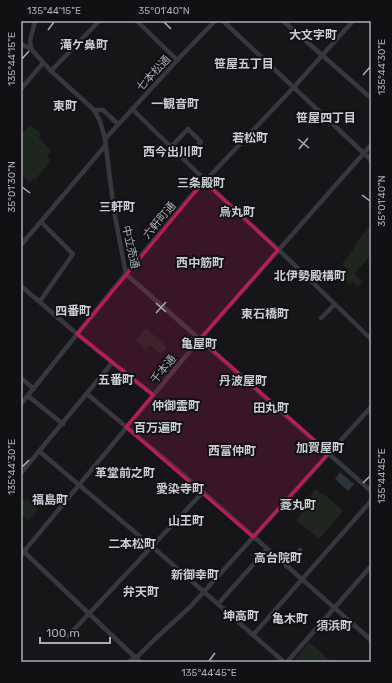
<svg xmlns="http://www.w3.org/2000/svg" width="392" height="683" font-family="Rubik,'Noto Sans JP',sans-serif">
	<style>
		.green { fill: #1e261f }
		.water { fill: #2c353c }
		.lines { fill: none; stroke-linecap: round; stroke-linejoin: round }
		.minor { stroke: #37383d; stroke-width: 4.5 }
		.marked { fill: #c2185b; fill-opacity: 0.2; stroke: #c2185b; stroke-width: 3; stroke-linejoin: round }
		.ticks { fill: none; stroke: #a8adb8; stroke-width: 1.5 }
		.labels { text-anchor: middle; stroke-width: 4; stroke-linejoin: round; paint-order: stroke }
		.street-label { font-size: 11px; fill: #a8adb8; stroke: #111113 }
		.neighbourhood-label { font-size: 12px; font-weight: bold; fill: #c9ccd4; stroke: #111113 }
		.neatline { fill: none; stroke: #a8adb8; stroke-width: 1.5 }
		.ticks-label { font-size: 10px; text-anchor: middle; fill: #a8adb8 }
	</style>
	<rect width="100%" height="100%" fill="#161618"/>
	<g class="green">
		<polygon points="30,125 40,133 39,138 51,151 47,156 50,161 35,180 33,179 30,183 21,175 21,134"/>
		<polygon points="371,226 371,258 369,257 354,274 362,282 358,287 353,282 350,285 341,277 348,270 342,264 356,246 355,244"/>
		<polygon points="146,328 167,347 161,354 150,345 146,349 136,340"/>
		<polygon points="316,489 321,494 323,493 343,511 319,539 296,520 313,501 309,497"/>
		<polygon points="46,492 48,494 36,508 38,510 28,521 21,514 21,498 28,503 25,500 26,499 31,501 33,499 39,501"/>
		<polygon points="309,642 331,661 331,662 293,662"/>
	</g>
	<polygon class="water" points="340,472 354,484 348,491 335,479"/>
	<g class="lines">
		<g class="minor">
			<polyline points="137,21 177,60"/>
			<polyline points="223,21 371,160"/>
			<polyline points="283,21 371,98"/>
			<polyline points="21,44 31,49 51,71 94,110 100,121 105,139 114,211 126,274 371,491"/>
			<polyline points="31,49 30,41 35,21"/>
			<polyline points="51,71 99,21"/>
			<polyline points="21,89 43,63"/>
			<polyline points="132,109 205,180"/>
			<polyline points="94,110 103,110 118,124"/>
			<polyline points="105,139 182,55 215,21"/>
			<polyline points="171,147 188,129 201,142 184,160"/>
			<polyline points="204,181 282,253 371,339"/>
			<polyline points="21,245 105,146"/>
			<polyline points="21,286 77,334 153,395"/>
			<polyline points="40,301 73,254 41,222"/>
			<polyline points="321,318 334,305"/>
			<polyline points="21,378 34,389"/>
			<polyline points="87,394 180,472 371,640"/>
			<polyline points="28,396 63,424"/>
			<polyline points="21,404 115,287 189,198 293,88 353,21"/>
			<polyline points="39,451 163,556 284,662"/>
			<polyline points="21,473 112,363"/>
			<polyline points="21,549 140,662"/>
			<polyline points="21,555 194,346 371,145"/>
			<polyline points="286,566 300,550"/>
			<polyline points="218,604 267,549"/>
			<polyline points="253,635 371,501"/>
			<polyline points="68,636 203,492"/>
			<polyline points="136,658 155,639 190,607 371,407"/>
			<polyline points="129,662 135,657"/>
			<polyline points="287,662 371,566"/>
		</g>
	</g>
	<path class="marked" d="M204,181L278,250L200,339L329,453L253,537L126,427L153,395L77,334Z"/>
	<path class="ticks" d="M164,22L171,29M48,30L54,22M22,59L29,51M363,75L370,67M298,139L309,148M299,149L308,138M22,187L30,193M362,195L370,201M156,303L166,312M156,313L166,302M22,467L29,460M363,483L370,476M209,661L215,653"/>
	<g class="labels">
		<g class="street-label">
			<text transform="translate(153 73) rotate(-47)" y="4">七本松通</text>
			<text transform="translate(159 220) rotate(-50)" y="4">六軒町通</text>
			<text transform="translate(131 247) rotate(77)" y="4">中立売通</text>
			<text transform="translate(163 369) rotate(-50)" y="4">千本通</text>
		</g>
		<g class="neighbourhood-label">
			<text x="313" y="39">大文字町</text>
			<text x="84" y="49">滝ケ鼻町</text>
			<text x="244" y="68">笹屋五丁目</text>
			<text x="175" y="108">一観音町</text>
			<text x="65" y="110">東町</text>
			<text x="326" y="122">笹屋四丁目</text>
			<text x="250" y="142">若松町</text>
			<text x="173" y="156">西今出川町</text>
			<text x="201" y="187">三条殿町</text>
			<text x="117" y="211">三軒町</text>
			<text x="237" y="216">烏丸町</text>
			<text x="200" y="267">西中筋町</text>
			<text x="310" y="280">北伊勢殿構町</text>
			<text x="73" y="315">四番町</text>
			<text x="265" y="318">東石橋町</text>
			<text x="199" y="348">亀屋町</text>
			<text x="116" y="384">五番町</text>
			<text x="243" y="385">丹波屋町</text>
			<text x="176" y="410">仲御霊町</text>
			<text x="271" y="412">田丸町</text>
			<text x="158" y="432">百万遍町</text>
			<text x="320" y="452">加賀屋町</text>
			<text x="232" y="455">西富仲町</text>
			<text x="125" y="477">革堂前之町</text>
			<text x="180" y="493">愛染寺町</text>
			<text x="50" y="504">福島町</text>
			<text x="298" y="509">菱丸町</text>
			<text x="186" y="525">山王町</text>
			<text x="132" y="548">二本松町</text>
			<text x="278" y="562">高台院町</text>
			<text x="195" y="579">新御幸町</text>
			<text x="141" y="596">弁天町</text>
			<text x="241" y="620">坤高町</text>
			<text x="290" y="623">亀木町</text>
			<text x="334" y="630">須浜町</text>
		</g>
	</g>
	<rect width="392" height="683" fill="none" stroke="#111113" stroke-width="44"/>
	<path d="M40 637v6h70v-6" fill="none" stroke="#a8adb8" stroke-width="2"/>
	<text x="46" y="637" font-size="12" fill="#a8adb8" stroke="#111113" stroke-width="3" paint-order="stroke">100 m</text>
	<rect x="22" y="22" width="348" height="639" class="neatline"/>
	<g class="ticks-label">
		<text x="54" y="14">135°44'15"E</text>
		<text x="164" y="14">35°01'40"N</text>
		<text transform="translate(11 59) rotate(-90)" y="4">135°44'15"E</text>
		<text transform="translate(381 67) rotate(-90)" y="4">135°44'30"E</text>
		<text transform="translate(11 187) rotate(-90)" y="4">35°01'30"N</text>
		<text transform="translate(381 201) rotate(-90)" y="4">35°01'40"N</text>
		<text transform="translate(11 467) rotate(-90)" y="4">135°44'30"E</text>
		<text transform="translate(381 476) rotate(-90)" y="4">135°44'45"E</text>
		<text x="209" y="676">135°44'45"E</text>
	</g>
</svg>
